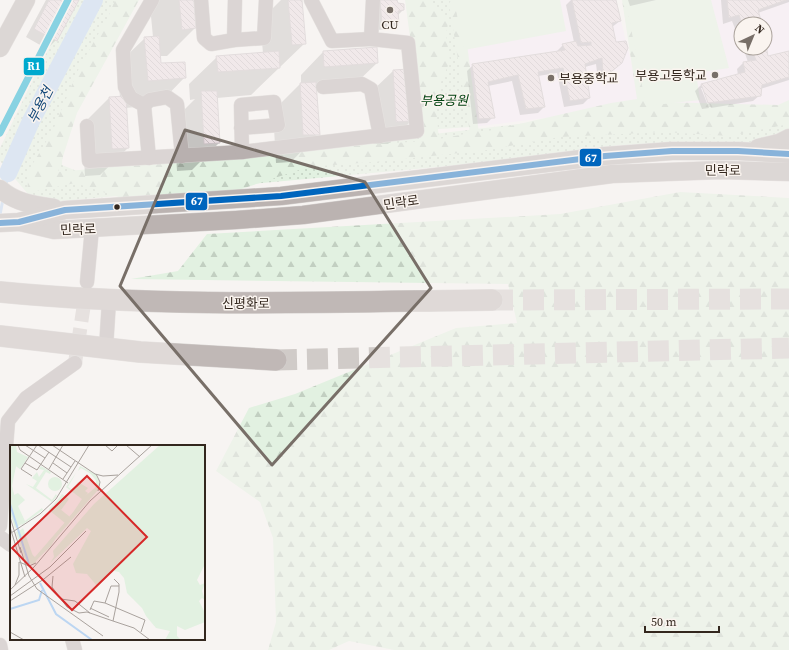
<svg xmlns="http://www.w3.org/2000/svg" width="789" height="650" font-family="'Source Serif 4','Noto Sans KR',serif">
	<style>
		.education { fill: #f6ecf5; fill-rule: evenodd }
		.grass { fill: url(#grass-dots) }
		.forest { fill: url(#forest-firs) }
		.pitch { fill: #e2f1e1 }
		.shadow { fill: #0003 }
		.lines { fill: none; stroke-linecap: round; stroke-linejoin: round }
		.stream { stroke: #bcd6f2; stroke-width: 3 }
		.river { stroke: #bcd6f2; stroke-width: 18 }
		.building { fill: url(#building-back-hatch); stroke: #c9c0c3 }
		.minor-tunnel { stroke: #d0cbc8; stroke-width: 14; stroke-dasharray: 14 7; stroke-linecap: butt }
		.highway-tunnel { stroke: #d0cbc8; stroke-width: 21; stroke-dasharray: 21 10; stroke-linecap: butt }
		.minor-casing { stroke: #d3cfcd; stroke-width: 15 }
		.major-casing { stroke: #d3cfcd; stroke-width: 19 }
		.highway-casing { stroke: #d3cfcd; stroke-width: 22 }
		.minor { stroke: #b8b0af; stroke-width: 14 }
		.major { stroke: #bbb3b1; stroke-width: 18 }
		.highway { stroke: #c0b8b6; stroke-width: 21 }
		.bus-1-casing { stroke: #faf4ef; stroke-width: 9 }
		.bus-1 { stroke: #0065bd; stroke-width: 6 }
		.rail-1-casing { stroke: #faf4ef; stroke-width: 10 }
		.rail-1 { stroke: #00a9ce; stroke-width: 7 }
		.marked { fill: none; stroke: #786f68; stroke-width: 3; stroke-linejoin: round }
		.poi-dot { fill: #786f68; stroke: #faf4ef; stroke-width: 1.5 }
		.bus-dot { fill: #33271e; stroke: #faf4ef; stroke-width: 1.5 }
		.labels { text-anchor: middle; stroke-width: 3; stroke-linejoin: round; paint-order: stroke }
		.poi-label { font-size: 13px; fill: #33271e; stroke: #faf4ef }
		.park-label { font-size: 13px; font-style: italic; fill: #004210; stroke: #faf4ef }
		.street-label { font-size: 13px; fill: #33271e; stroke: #faf4ef }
		.water-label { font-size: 14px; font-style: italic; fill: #124779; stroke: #faf4ef }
		.inset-river { fill: none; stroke: #bcd6f2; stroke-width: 2 }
		.inset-road { fill: none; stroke: #a9a29d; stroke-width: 1 }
		.view { fill: #d62828; fill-opacity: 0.15; stroke: #d62828; stroke-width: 2 }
		.inset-edge { fill: none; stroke: #33271e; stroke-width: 2 }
		.line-badge { stroke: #faf4ef; stroke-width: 1.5 }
		.badge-label { font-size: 11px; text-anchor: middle; font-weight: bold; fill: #fff }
	</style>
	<defs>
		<pattern id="grass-dots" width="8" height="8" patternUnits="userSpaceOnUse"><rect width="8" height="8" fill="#e2f1e1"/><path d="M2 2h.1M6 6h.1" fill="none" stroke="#c2cfc1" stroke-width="1.8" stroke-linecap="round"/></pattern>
		<pattern id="forest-firs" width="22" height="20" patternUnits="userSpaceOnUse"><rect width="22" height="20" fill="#e2f1e1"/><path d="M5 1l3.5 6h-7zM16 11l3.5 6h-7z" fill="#c2cfc1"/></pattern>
		<pattern id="building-back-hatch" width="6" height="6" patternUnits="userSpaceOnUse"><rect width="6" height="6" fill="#e8dce0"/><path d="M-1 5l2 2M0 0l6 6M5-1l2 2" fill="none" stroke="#c7bdc0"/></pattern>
	</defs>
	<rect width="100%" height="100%" fill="#f7f4f2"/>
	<g class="education">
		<polygon points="454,0 616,0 642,106 473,127"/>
		<path d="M626,0H789V103L780,108L646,106ZM741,24H765V48H741Z"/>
	</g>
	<g class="grass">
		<polygon points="71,0 130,0 74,99 63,145 62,165 77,171 357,143 637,110 789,105 789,130 773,140 747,143 620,145 516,160 62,201 33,200 0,161 0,148"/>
		<polygon points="407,0 452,0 471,127 424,130"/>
	</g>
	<g class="forest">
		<polygon points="115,0 139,0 77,113 58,172 291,150 424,141 405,0 429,0 449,19 446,34 450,61 438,89 436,108 439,139 470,133 449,4 451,0 461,0 479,133 611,103 637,99 622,0 636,0 659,102 778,105 789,100 789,124 730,136 664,132 560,137 487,150 386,161 308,167 223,195 131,201 75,183 27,193 29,170 53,130 79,68 109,15"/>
		<polygon points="680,192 789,198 789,650 394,650 349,641 329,650 268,650 276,622 273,538 260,502 216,471 249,408 295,394 456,328 517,323 508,284 131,279 178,271 207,234 560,214"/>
	</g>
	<g class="pitch">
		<polygon points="454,0 560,0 566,31 464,50"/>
		<polygon points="636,0 711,0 729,68 696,73 700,100 646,106 626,2"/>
	</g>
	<g class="shadow">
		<polygon points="46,0 78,0 56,40 47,49 26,37"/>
		<polygon points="156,0 193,0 195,28 167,56 160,56 160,64 185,77 158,105 125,108 128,148 100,175 85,176 82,125 109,98 120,97 117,65 145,38 153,37 150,6"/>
		<polygon points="281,0 301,0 305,43 251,95 217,98 219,143 192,170 177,171 174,120 195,99 190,100 189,84 217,57 263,53 260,21"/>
		<polygon points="374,0 396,0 397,4 403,10 398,15 398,23 392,29 376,30"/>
		<polygon points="571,0 615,0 620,21 612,27 621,63 605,77 598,80 596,64 585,67 589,98 583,104 564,107 557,73 538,76 544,107 538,113 520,115 512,81 488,86 493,117 487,123 473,124 467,71 473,65 556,52 563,45 574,42 566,5"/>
		<polygon points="628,0 656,0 630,6"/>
		<polygon points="721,0 789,0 789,2 758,13 760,24 741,24 741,44 732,21 723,24"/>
		<polygon points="765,45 768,57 789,52 789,80 760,89 760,95 753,101 711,108 703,88 701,88 709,108 702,109 695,91 701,85 738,75 737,69 743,63 748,62 743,48 765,48"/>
		<polygon points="323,52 377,63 354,85 316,88 318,134 291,162 276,163 273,111 301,83 301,75"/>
		<polygon points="408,70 411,121 388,144 373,144 370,93 393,71"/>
	</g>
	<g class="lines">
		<g class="stream">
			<polyline points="6,186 8,173"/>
			<polyline points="0,215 3,199"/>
		</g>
		<polyline class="river" points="8,173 31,121 94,0"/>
	</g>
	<g class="building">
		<polygon points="49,0 79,0 57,41 34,29"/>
		<polygon points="179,0 194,0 196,28 182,30"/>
		<polygon points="288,0 302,0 306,44 292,45"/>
		<polygon points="380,0 397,0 398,3 404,4 404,10 398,11 399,23 382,24"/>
		<polygon points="572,0 616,0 621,21 612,23 616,42 626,41 628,48 622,63 612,71 603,75 602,58 585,64 590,98 570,101 563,68 538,72 545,107 526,109 518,75 488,82 495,118 479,119 472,64 565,50 562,44 576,41 578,46 591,45 591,42 581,43"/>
		<polygon points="727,0 786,0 758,10 762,24 742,24 739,15 729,18"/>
		<polygon points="159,36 161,63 185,62 186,78 148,81 144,37"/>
		<polygon points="765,40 768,56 789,51 789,77 762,85 761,96 708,103 701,84 745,72 743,62 756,60 751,48 765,48"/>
		<polygon points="377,47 378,63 324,67 323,51"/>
		<polygon points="279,51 280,68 218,72 216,56"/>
		<polygon points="409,69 412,121 396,122 393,70"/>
		<polygon points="316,82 320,135 303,135 300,83"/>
		<polygon points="201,91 217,91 220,143 204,144"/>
		<polygon points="126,96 129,148 112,149 109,97"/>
	</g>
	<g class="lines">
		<polyline class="minor-tunnel" points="75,363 86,291"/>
		<g class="highway-tunnel">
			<polyline points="492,300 789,299"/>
			<polyline points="276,360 789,348"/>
		</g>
		<g class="minor-casing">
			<g id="minor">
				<polyline points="201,0 204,38 211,44 234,40 264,38 266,0"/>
				<polyline points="311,0 332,41 371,39"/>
				<polyline points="234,40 235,0"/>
				<polyline points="323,87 362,84 371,89 380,136"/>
				<polyline points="144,105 150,100 167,97 177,104 182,156"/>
				<polyline points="87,126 89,161 242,152"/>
				<polyline points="241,128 278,125 274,102 241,105 242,152 417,131 408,43 371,39 373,0"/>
				<polyline points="149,158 144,105 131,98 125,87 123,50 152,0"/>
				<polyline points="87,282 92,228"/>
				<polyline points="106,348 109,301"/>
				<polyline points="0,526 8,421 26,398 75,363"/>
				<polyline points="0,537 11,545"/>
				<polyline points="72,639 75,650"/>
				<polyline points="0,645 1,650"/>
			</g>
		</g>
		<g class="major-casing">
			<g id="major">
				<polyline points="0,48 26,0"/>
				<polyline points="758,148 779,143 789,138"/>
				<path d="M0,189C16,203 34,205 54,208"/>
				<polyline points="20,222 54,230 236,220 303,215 612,174 721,170 789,172"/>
				<polyline points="0,223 19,222 65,210 281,196 605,156 672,151 738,151 789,154"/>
			</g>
		</g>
		<g class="highway-casing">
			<g id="highway">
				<path d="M0,292C164,308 328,302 492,300"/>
				<polyline points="0,336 140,352 276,360"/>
			</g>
		</g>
		<use href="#minor" class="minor"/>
		<use href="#major" class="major"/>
		<use href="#highway" class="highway"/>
		<g class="bus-1-casing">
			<polyline id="bus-1" points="0,223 19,222 65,210 281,196 605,156 672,151 738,151 789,154"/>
		</g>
		<use href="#bus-1" class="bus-1"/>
		<g class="rail-1-casing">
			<polyline id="rail-1" points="0,133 68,0"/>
		</g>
		<use href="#rail-1" class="rail-1"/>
	</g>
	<path d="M0 0H789V650H0ZM185,130L365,182L431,288L272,465L120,286Z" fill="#f7f4f2" fill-opacity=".55" fill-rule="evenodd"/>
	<path class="marked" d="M185,130L365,182L431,288L272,465L120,286Z"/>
	<g class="poi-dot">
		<circle cx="390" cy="10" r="4"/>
		<circle cx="715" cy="75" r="4"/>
		<circle cx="551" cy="78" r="4"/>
	</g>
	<circle class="bus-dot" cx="117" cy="207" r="3.5"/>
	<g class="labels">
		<g class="poi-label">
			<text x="390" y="29">CU</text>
			<text x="707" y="80" text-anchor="end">부용고등학교</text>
			<text x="559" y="83" text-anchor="start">부용중학교</text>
		</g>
		<g class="park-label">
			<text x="444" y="105">부용공원</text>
		</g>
		<g class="street-label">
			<text x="723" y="175">민락로</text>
			<text transform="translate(401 202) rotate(-8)" y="5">민락로</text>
			<text transform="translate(78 229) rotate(-2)" y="5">민락로</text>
			<text x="246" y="308">신평화로</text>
		</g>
		<g class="water-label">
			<text transform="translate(40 105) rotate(-63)" y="5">부용천</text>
		</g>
	</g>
	<g transform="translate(10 445)">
		<rect width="195" height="195" fill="#f7f4f2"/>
		<path d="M0,0H6L7,7L18,12L10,24L6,21L1,39L12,79L5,83L0,68ZM79,26L87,33L88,45L26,116L24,119L16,118L6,87L13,84L18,106L25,112L57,75L54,76L39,64L43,60L59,72L86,42V35Z" fill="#e2f1e1"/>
		<path d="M2,0H5L6,8L15,16L10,24L6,21L2,41L4,50L8,48L15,55L8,61L15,76L32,63L33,65L12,80L0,48V30L3,16L6,20L7,15L6,12L4,14ZM150,0H195V119L187,135L190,140L195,138L192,146L195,155L192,153L189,156L195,168V177L175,185L167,181V191L171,195H155L160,186L146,183L136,171L132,163L117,148L114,133L109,127L104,126L87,141L77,129L66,128L63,119L81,86L77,83L40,118L44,112L43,106L84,59ZM31,21L41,27L40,29L36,27L26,43L42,55L46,49L47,51L42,57L16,39L23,42L27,36L22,33L27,27L29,32L34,25L29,24ZM70,21L85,29L89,36V42L47,91L41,101L22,119L11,85L13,83L24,114L55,78L39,65L40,63L46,64L44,59L54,50L45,60L60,72L72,54L56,42L66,28L58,42L74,52L86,42L87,37L81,29L71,23L68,26Z" fill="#e2f1e1"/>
		<path d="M38 39a7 7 0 1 1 14 0a7 7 0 1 1-14 0ZM68,37L78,43L75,46L78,48L73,54L62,46ZM52,49L59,54L51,65L44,60Z" fill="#e2f1e1"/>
		<path class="inset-river" d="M0,19V0M0,59L19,119M30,138L46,169L82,195M0,164L29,155L32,145"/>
		<path class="inset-road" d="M8,0L10,5L58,38M15,0L35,13M27,0L15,18L27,25L39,7M28,0L61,22M42,0L85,29M95,0L102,6L108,0M116,0L130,12M15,18L11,24L22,31M43,18L57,28M39,24L53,0M85,29L93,31L108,30M86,29L90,37L88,46M53,34L65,16M0,72L11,108M0,82L15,132M1,88L30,69L46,54L79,0M10,102L19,131L27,144L93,191M43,131L42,142L57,162L69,168L77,167L103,176M104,134L109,139V147L103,176L124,183L140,195M5,140L9,130V117L19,121L26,118M109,141H101L95,158L135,175L131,187M0,145L24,122L80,56L142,0M0,151L40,122L76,86M51,154L65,156L80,168M0,156L34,134L61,112M80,163L99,172M80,165L84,156L95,158M0,187L14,195"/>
		<path class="view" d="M77,31L137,92L62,165L2,103Z"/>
		<rect width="195" height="195" class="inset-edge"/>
	</g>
	<g class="line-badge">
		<rect x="23" y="57" width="22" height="19" rx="4" fill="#00a9ce"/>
		<rect x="579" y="148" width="23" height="19" rx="4" fill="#0065bd"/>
		<rect x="185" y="192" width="23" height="19" rx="4" fill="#0065bd"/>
	</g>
	<g class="badge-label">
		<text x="34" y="70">R1</text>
		<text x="591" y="162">67</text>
		<text x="197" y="205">67</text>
	</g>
	<g transform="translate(753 36) rotate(44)"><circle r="19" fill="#faf4ef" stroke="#aaa29b"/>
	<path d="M0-3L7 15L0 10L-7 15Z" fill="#786f68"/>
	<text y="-6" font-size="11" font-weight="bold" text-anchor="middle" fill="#33271e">N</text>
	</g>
	<path d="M645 626v6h74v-6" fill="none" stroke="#33271e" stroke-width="2"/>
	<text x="651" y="626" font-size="12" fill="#33271e" stroke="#faf4ef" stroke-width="3" paint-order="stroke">50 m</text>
</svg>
